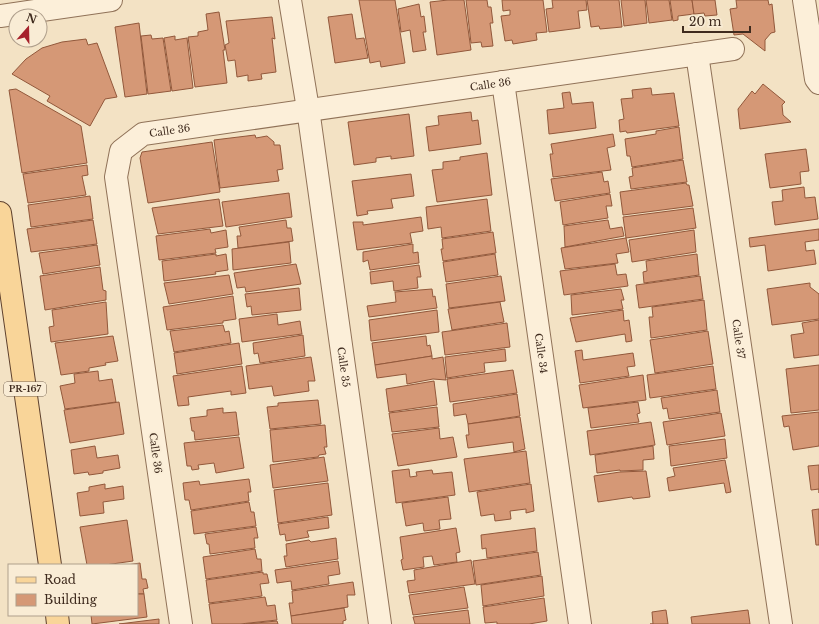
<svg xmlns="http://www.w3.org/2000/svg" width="819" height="624" font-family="'Libre Baskerville',serif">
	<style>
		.building { fill: #d59876; stroke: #92583b }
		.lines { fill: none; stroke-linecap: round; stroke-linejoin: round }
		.street-casing { stroke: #907258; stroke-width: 24 }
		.primary-casing { stroke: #5e402d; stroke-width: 24 }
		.street { stroke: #fcefd9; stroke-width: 22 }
		.primary { stroke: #f9d599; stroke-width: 22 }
		.labels { text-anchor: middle; stroke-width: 3.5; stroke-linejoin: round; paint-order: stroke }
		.shield { fill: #f9ecd5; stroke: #776555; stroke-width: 1 }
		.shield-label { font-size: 9px; font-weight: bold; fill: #3f2b1e }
		.street-label { font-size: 10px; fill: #3f2b1e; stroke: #f9ecd5 }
	</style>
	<rect width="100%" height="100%" fill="#f3e2c4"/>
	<g class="building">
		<polygon points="359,0 395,0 405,63 381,67 380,61 370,63"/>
		<polygon points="448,0 464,0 471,50 437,55 430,2"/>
		<polygon points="466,0 487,0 488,7 491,7 493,23 490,23 493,46 482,47 481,42 471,43"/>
		<polygon points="502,0 543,0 547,32 536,33 537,40 513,44 512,40 505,41 501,16 510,15 510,10 503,11"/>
		<polygon points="552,0 586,0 587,10 578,11 580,28 549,32 546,9 553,8"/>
		<polygon points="587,0 619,0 622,27 600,29 599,26 591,27"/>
		<polygon points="621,0 645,0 647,23 624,26"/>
		<polygon points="646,0 669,0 672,20 649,23"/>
		<polygon points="670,0 692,0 694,14 678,16 678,20 673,21"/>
		<polygon points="692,0 715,0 717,15 705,16 704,13 694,14"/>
		<polygon points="736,0 768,0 769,5 772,4 775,32 771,33 765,40 765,51 743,34 734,35 730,9 737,8"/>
		<polygon points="419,4 421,17 424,16 426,32 423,32 426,50 413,52 410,30 401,32 398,9"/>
		<polygon points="219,12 225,50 223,50 227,83 195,87 188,37 198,36 198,32 208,30 206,14"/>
		<polygon points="352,14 356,39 364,38 368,58 335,63 328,17"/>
		<polygon points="272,17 275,39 272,38 276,72 261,74 262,79 248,81 248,75 237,77 235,60 228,61 225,45 229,43 226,21"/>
		<polygon points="139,23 147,94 125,97 115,27"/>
		<polygon points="151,35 152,39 163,38 171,91 148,94 141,36"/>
		<polygon points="175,36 175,40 187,38 193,88 172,91 164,38"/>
		<polygon points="86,39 88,45 97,43 117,97 105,99 90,126 47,101 50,96 12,74 26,59 42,48 62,42"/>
		<polygon points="763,84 785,102 782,105 783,115 791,122 740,129 738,109 752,91 755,94"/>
		<polygon points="651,88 652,95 674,93 679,126 627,133 626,131 620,132 619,120 624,119 621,99 633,98 632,90"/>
		<polygon points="16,89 81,126 87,163 22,173 9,90"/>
		<polygon points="570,92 572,104 593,102 596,128 549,134 547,110 564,108 562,93"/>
		<polygon points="471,112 472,121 478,120 481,144 429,151 426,127 439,125 438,116"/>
		<polygon points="409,114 414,156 391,159 391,156 376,158 376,162 354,165 348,122"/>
		<polygon points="679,127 683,159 632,167 630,156 627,156 625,139 656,134 656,131"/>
		<polygon points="613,134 615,146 607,148 611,170 553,177 550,154 553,154 551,144"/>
		<polygon points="255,135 256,138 267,136 274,142 274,145 280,145 283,169 277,170 279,181 220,188 214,140"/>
		<polygon points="212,142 220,192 148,203 140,158 142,152"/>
		<polygon points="806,149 809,171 800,172 801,184 770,188 765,154"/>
		<polygon points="487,153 492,195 437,202 432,170 443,169 443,162 460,160 460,157"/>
		<polygon points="683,160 687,182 631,189 629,177 633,176 632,168"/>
		<polygon points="87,165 88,175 82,176 86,195 28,203 23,174"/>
		<polygon points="602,172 604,182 608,181 610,193 555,201 551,179"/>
		<polygon points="411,174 414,196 391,199 393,208 367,211 368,214 357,216 352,181"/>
		<polygon points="686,183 687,185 689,185 693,206 623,215 620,192"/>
		<polygon points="804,187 805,198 815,197 818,219 775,225 772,202 783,201 782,190"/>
		<polygon points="289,193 292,217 226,227 222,202"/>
		<polygon points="610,194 612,206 606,206 608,218 563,225 560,202"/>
		<polygon points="90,196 93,219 31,227 28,205"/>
		<polygon points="219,199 223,226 158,234 152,208"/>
		<polygon points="487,199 491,231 442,238 441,227 428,229 426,207"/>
		<polygon points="693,208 696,228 626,238 623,217"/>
		<polygon points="421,217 423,231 410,233 412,243 357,250 353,222 363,222 363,225"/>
		<polygon points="93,220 97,244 31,252 27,229"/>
		<polygon points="286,220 287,228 291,228 293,241 238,248 237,236 241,236 239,227"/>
		<polygon points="608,220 610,229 622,227 624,236 565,247 564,226"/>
		<polygon points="210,229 211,233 226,230 228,247 215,249 216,253 159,260 156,236"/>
		<polygon points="819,229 819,240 805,242 806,251 814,250 816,264 768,271 765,245 750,247 749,238"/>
		<polygon points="694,230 696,252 632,262 629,240"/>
		<polygon points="493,232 496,253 443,261 441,249 443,249 442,239"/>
		<polygon points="626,238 629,252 616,254 618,263 565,269 561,248"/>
		<polygon points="289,242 291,263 233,270 232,249"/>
		<polygon points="413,244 413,253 418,252 419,263 370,270 368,260 363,262 363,252"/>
		<polygon points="97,245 100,265 43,274 39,253"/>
		<polygon points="216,254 216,256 226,254 228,270 215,272 216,274 164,281 162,261"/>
		<polygon points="495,254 498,275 446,282 443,262"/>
		<polygon points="697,254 699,275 644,283 643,272 647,271 646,261"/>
		<polygon points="296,264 301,284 246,292 245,287 237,288 234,273"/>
		<polygon points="615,264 617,275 626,274 628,286 564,295 560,271"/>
		<polygon points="419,265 421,277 417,277 418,288 394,291 393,281 371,284 370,272"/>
		<polygon points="100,267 103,290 106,291 106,300 45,310 40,276"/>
		<polygon points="229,275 233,294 169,304 164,283"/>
		<polygon points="501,276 505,301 449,308 446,284"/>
		<polygon points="700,276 703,299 639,308 636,285"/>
		<polygon points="810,283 810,287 819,294 819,319 772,325 767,289"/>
		<polygon points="299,288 301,310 252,315 251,306 247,307 245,294"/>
		<polygon points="432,289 433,297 435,296 437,308 369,317 367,306 396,302 395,292"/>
		<polygon points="621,289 624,300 621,300 623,309 572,315 571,295"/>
		<polygon points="233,296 236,319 223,321 223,323 167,330 163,307"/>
		<polygon points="704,300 707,330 651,338 649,317 653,317 652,307"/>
		<polygon points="106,302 108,334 51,342 49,327 54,326 52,310"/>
		<polygon points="500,302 504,322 452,330 448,309"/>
		<polygon points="437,310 439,332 371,341 369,320"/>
		<polygon points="623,310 624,321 629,320 632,341 626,342 625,334 576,342 570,318"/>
		<polygon points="277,314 278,325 300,321 302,334 242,342 239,319"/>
		<polygon points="819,320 819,355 794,358 791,335 804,333 802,323"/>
		<polygon points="507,323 510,347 445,355 442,332"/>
		<polygon points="223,325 225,332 229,331 231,343 174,352 170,331"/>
		<polygon points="708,331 713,364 655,373 650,340"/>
		<polygon points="303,335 305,356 260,363 258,353 254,354 253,343"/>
		<polygon points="113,336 118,361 105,363 106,365 89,368 89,371 61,375 55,343"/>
		<polygon points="426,336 427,346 430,345 432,356 375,365 372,343"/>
		<polygon points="239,343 242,364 177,374 174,353"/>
		<polygon points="505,349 506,361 484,363 485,372 447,378 445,357"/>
		<polygon points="582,350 583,360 633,353 635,366 627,367 629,376 580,383 575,351"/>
		<polygon points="432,356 432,359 443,357 446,380 433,379 407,384 406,374 377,378 375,365"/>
		<polygon points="311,357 315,381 308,381 309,391 274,396 272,386 249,389 246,366"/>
		<polygon points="819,365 819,410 791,413 786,369"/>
		<polygon points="242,366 246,393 231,395 231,391 188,397 189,405 178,406 173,376"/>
		<polygon points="713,366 716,389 650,398 647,375"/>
		<polygon points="513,370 517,393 450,402 447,379"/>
		<polygon points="98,371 99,381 112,379 116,402 65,409 60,386 75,383 74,374"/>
		<polygon points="643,375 646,400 583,408 579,385"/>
		<polygon points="434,381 437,405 389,412 386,389"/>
		<polygon points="717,390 720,412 669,419 667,408 663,409 661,398"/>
		<polygon points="517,394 520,416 468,424 466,414 454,416 453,404"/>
		<polygon points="318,400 321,424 270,429 267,407 278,406 278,403"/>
		<polygon points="119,402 124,434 70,443 64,410"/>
		<polygon points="638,402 640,413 637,414 639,422 591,428 588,408"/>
		<polygon points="437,407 439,427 392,432 389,413"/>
		<polygon points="223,408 223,413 236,412 239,435 195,440 194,431 192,431 190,418 207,416 207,410"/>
		<polygon points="819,412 819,446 793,450 789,426 784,427 782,416"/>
		<polygon points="721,413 725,436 667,445 663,422"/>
		<polygon points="520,417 525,449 514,452 513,442 468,448 466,435 469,435 468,424"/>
		<polygon points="651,422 655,445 590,455 587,431"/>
		<polygon points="325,425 327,447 324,447 326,454 319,455 318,457 273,462 270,430"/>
		<polygon points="439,428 440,439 453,437 457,457 398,466 392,434"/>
		<polygon points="239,437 244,468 216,473 214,463 198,465 199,469 192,470 191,466 187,466 184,443"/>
		<polygon points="725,439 727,458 671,466 669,446"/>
		<polygon points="95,446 97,458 118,455 120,468 103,471 103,473 89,475 88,472 74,474 71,450"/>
		<polygon points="653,446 654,459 643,460 643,470 620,471 620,470 597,473 595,455"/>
		<polygon points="526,451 530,483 469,492 464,459"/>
		<polygon points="324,457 328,481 273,488 270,465"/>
		<polygon points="725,460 731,492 726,493 724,483 669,491 667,478 675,476 673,468"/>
		<polygon points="819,465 819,493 819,489 811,490 808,466"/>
		<polygon points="409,469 410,477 417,476 416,472 432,470 433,474 452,472 455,495 396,503 392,471"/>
		<polygon points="646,471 650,497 633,499 632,497 598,502 594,476 620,472"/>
		<polygon points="249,479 251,492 248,492 249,501 191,510 189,500 185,500 183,483 199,481 200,485"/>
		<polygon points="328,483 332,515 278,523 274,490"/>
		<polygon points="105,484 105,489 123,486 124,499 103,502 104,513 80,516 77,493 89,491 89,487"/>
		<polygon points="531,484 534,511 526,513 526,509 510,511 511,519 495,521 494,514 481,516 477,492"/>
		<polygon points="448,497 451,519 439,520 440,529 424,531 423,523 406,526 402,503"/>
		<polygon points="249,502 251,512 254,512 256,526 194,534 191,511"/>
		<polygon points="819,509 819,545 816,545 812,510"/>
		<polygon points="328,517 329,528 307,531 309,537 286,541 285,534 280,535 278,524"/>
		<polygon points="127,520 133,561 105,565 87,565 80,527"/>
		<polygon points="256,527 258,538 254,538 255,548 210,554 209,544 207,544 205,534"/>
		<polygon points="456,528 460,552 456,553 457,562 434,565 432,556 423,557 424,567 403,570 401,560 403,559 400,537"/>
		<polygon points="535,528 537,551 487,558 486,548 482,549 481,535"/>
		<polygon points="336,538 338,559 286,567 284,556 287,556 286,544 309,540 311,542"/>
		<polygon points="255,549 257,559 261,559 262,571 206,579 203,557"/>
		<polygon points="538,552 541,575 476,585 473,561"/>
		<polygon points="471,560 475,584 409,593 407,581 415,580 414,570"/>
		<polygon points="338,561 340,574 328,576 329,584 292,590 291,581 277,583 275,570"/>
		<polygon points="140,563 142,579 146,579 148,588 143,589 144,594 137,594 137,565 127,565"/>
		<polygon points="263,572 263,574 267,574 269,583 260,584 262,596 209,603 206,580"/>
		<polygon points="542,576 544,596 483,606 481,585"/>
		<polygon points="353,582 355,595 347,595 348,607 291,616 289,603 293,603 292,591"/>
		<polygon points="464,587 468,608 413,615 409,595"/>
		<polygon points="137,594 144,594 147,617 92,624 91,615 137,615"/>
		<polygon points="265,597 267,606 275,605 277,620 240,624 212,624 209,604"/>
		<polygon points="544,598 547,621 529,624 497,624 497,622 485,623 483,607"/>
		<polygon points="344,608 346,620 343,621 343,624 292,624 291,616"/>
		<polygon points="468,610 470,624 415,624 413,617"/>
		<polygon points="666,610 668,624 650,624 653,624 652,612"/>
		<polygon points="748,610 750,624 692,624 691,617"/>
		<polygon points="159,619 159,624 119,624"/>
		<polygon points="277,621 278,624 246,624"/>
	</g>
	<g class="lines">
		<g class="street-casing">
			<g id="street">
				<path id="s1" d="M290,0L308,109L380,624"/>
				<polyline points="804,0 816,79 819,83"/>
				<polyline points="0,16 111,0"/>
				<path id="s2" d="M697,54L781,624"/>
				<path id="s3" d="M503,82L580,624"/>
				<path id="s4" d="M181,624L116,177L121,151L143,134L733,49"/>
			</g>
		</g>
		<g class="primary-casing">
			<g id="primary">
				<polyline points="0,213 50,565"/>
				<polyline points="57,615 58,624"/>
			</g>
		</g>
		<use href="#street" class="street"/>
		<use href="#primary" class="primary"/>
	</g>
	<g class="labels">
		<rect class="shield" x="4" y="382" width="42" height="14" rx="3"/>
		<g class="shield-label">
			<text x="25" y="392">PR-167</text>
		</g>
		<g class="street-label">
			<text dy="4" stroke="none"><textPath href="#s4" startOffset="857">Calle 36</textPath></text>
			<text dy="4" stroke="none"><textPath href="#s4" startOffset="533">Calle 36</textPath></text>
			<text dy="4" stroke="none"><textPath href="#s2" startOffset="288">Calle 37</textPath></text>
			<text dy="4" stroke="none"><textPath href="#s3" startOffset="274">Calle 34</textPath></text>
			<text dy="4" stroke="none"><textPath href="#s1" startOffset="371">Calle 35</textPath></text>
			<text transform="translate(156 453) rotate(82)" y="4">Calle 36</text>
		</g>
	</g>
	<rect x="8" y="564" width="130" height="52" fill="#f9ecd5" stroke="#af9f8c"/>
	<rect x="16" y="577" width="20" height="6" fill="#f9d599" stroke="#af9f8c"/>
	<text x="44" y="584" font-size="12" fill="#3f2b1e">Road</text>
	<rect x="16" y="594" width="20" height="12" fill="#d59876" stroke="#af9f8c"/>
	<text x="44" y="604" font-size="12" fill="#3f2b1e">Building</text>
	<g transform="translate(28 28) rotate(20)"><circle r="19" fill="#f9ecd5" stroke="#af9f8c"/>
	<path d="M0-3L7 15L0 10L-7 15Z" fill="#a6212b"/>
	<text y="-6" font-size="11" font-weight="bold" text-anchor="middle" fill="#3f2b1e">N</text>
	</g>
	<path d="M683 26v6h67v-6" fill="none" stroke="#3f2b1e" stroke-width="2"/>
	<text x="689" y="26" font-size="12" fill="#3f2b1e" stroke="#f9ecd5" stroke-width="3" paint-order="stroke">20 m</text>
</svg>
